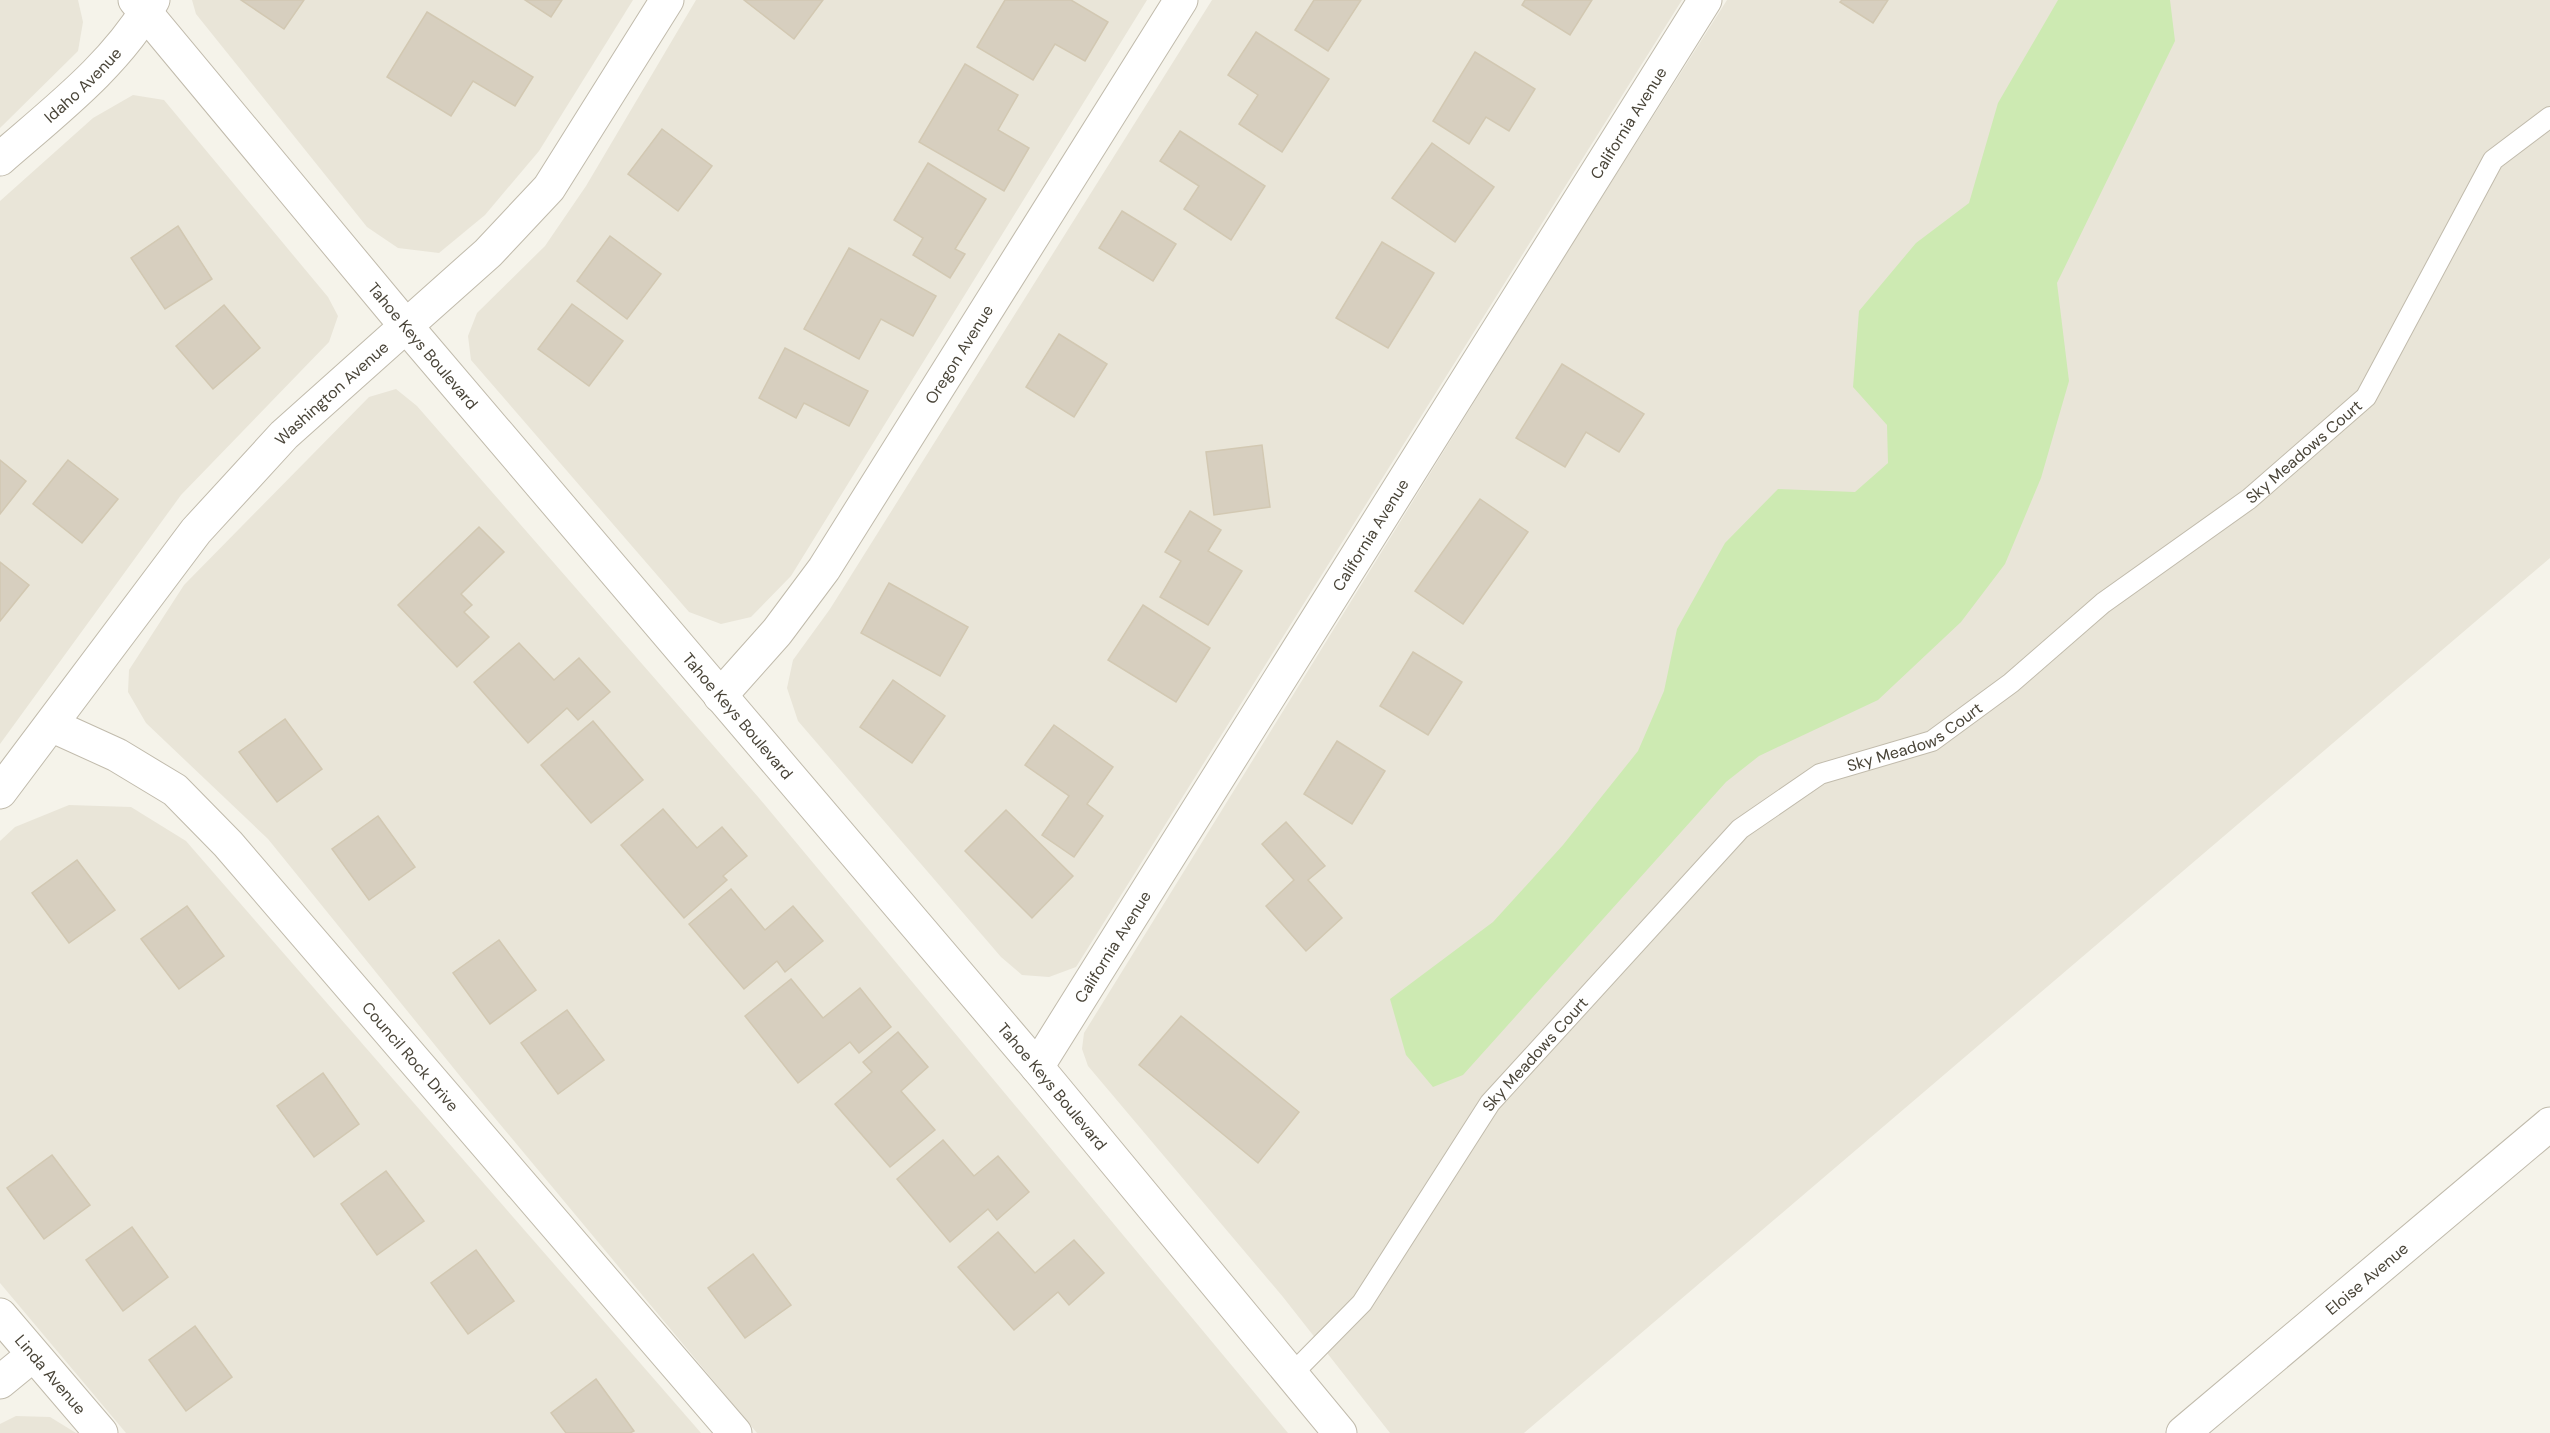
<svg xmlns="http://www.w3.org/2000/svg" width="2550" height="1433" font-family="'DM Sans',sans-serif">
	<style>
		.residential { fill: #e9e5d8 }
		.green { fill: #cdeab2 }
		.building { fill: #d7cfbf; stroke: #d2c8b2; stroke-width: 1.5 }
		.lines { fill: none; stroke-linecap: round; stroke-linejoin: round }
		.service-casing { stroke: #c1bbac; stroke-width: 22 }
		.minor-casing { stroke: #c1bbac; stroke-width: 35 }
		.tertiary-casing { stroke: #c1bbac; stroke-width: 35 }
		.service { stroke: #fff; stroke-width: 20 }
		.minor { stroke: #fff; stroke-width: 33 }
		.tertiary { stroke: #fff; stroke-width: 33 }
		.labels { text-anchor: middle; stroke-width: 6; stroke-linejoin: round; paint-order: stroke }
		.street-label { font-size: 16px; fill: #494438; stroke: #fff }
	</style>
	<rect width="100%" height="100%" fill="#f5f3ea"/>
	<g class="residential">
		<polygon points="0,0 78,0 83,22 78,51 0,128"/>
		<polygon points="192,0 633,0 539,151 485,215 439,253 398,248 367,227 196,14"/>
		<polygon points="696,0 1147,0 791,576 751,617 721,624 689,612 471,360 468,336 477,313 545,246 586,186"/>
		<polygon points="1212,0 1682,0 1076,967 1049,977 1022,975 1001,957 798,721 787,688 793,660 830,609"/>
		<polygon points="1727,0 2550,0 2550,558 1524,1433 1390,1433 1283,1297 1088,1066 1082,1049 1084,1033 1567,252"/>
		<polygon points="133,95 164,100 328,297 338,316 329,342 181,495 0,744 0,201 93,118"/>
		<polygon points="396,389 417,406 759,798 1288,1433 757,1433 464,1081 268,839 146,723 128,692 129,670 184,585 369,397"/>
		<polygon points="69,805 131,807 186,841 701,1433 126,1433 0,1283 0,841 15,827"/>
		<polygon points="16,1416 50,1417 76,1433 0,1433 0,1424"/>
	</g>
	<polygon class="green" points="2058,0 2170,0 2175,41 2057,283 2069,381 2041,478 2005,564 1961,622 1878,700 1759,756 1726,782 1463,1075 1433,1087 1406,1055 1390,999 1493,922 1563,845 1638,751 1664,691 1677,629 1725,543 1778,489 1855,492 1888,463 1887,425 1853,387 1859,311 1916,243 1969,203 1998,103"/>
	<g class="building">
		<polygon points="241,0 304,0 284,29"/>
		<polygon points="525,0 562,0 551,17"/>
		<polygon points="744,0 823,0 794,39"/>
		<polygon points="1005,0 1071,0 1108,22 1085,61 1055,44 1033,80 977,47"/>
		<polygon points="1314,0 1361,0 1328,51 1295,30"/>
		<polygon points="1525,0 1592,0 1570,35 1522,5"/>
		<polygon points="1842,0 1888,0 1873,23 1840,2"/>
		<polygon points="427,12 533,77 515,106 473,81 451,116 387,77"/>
		<polygon points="1256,32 1329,79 1282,152 1239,124 1258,95 1228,75"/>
		<polygon points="1475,52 1535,89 1509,131 1486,117 1469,144 1433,121"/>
		<polygon points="965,64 1018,95 998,130 1029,148 1004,191 919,142"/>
		<polygon points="662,129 712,166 678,211 628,174"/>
		<polygon points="1180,131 1265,186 1231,240 1184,209 1199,186 1160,161"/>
		<polygon points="1432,143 1494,187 1455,242 1392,198"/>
		<polygon points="928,163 986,199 955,249 965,254 950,278 913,255 923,238 894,220"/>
		<polygon points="1122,211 1176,244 1153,281 1099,248"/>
		<polygon points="178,226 212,279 165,309 131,258"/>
		<polygon points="610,236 661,274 627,319 577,281"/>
		<polygon points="1382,242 1434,273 1388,348 1336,318"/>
		<polygon points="849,248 936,296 913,336 881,319 859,359 804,329"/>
		<polygon points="572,304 623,341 589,386 538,349"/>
		<polygon points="224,305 260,348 213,389 176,346"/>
		<polygon points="1059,334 1107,364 1074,417 1026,387"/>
		<polygon points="785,348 868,391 849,426 804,403 796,418 759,398"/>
		<polygon points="1562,364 1644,414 1619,452 1586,432 1565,467 1516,438"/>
		<polygon points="1262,445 1270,507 1214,515 1206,452"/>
		<polygon points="0,460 26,481 0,514"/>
		<polygon points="68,460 118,499 82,543 33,504"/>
		<polygon points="1480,499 1528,532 1463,624 1415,591"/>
		<polygon points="1190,511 1221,530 1208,551 1242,571 1208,625 1160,597 1181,561 1165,552"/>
		<polygon points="479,527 504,552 461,594 472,605 464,612 489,637 457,667 398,605"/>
		<polygon points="0,562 29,585 0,621"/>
		<polygon points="889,583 968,627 940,676 861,633"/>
		<polygon points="1143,605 1210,648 1176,702 1108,660"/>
		<polygon points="519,643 554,680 579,658 610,692 578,720 567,708 528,743 474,682"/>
		<polygon points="1413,652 1462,682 1428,735 1380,706"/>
		<polygon points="893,680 945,716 912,763 860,727"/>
		<polygon points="285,719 322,769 277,802 239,752"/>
		<polygon points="593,721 643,780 591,823 541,765"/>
		<polygon points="1054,725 1113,767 1087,804 1103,816 1074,857 1042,835 1069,796 1025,765"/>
		<polygon points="1337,741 1385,771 1352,824 1304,794"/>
		<polygon points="663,809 697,848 722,827 747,856 723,876 727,880 684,918 621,845"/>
		<polygon points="1006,810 1073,876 1032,918 965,851"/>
		<polygon points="378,816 415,867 369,900 332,849"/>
		<polygon points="1286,822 1325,866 1308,880 1342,918 1306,951 1266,906 1294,880 1262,844"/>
		<polygon points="77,860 115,910 69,943 32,893"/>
		<polygon points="731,889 765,930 793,906 823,941 785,972 777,961 744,989 689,924"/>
		<polygon points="187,906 224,956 179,989 141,939"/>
		<polygon points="499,940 536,990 490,1024 453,973"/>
		<polygon points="791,979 823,1018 860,988 891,1027 859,1053 850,1042 798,1083 745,1016"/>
		<polygon points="567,1010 604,1060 558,1094 521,1043"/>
		<polygon points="1181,1016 1299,1112 1258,1163 1139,1065"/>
		<polygon points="898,1032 928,1067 901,1091 935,1130 890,1167 835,1104 872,1072 863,1062"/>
		<polygon points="323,1073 359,1124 314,1157 277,1106"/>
		<polygon points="943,1140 974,1176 998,1156 1029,1192 997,1220 988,1209 950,1242 897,1179"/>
		<polygon points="52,1155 90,1205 44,1239 7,1188"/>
		<polygon points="386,1171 424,1221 377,1255 341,1204"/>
		<polygon points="132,1227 168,1277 123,1311 86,1260"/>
		<polygon points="998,1232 1035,1273 1074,1240 1104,1273 1069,1305 1058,1292 1014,1330 958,1267"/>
		<polygon points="476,1250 514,1301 468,1334 431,1283"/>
		<polygon points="753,1254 791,1305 745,1338 708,1288"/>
		<polygon points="195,1326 232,1377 186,1411 149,1360"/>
		<polygon points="596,1379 634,1431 630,1433 566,1433 551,1413"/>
	</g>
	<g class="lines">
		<g class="service-casing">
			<g id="service">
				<path id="s1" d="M1291,1375L1362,1303L1490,1103L1740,829L1820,774L1932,741L2011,683L2103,603L2249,499L2366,397L2493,160L2550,117"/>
			</g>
		</g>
		<g class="minor-casing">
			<g id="minor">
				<path id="s2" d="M0,159C55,111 117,64 153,0"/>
				<polyline points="406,326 488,253 549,188 667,0"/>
				<path id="s3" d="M720,696L777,632L824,569L1181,0"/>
				<path id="s4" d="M51,725L117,755L175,790L228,844L735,1433"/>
				<path id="s5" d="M1037,1067L1705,0"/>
				<path id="s6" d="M0,1315L101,1433"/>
				<polyline points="0,1382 33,1355"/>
				<path id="s7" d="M2183,1433L2550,1124"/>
			</g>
		</g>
		<g class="tertiary-casing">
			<g id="tertiary">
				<path id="s8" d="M135,0L406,326L1037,1067L1340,1433"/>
				<path id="s9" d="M0,792L196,531L284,435L406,326"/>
			</g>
		</g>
		<use href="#service" class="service"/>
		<use href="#minor" class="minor"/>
		<use href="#tertiary" class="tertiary"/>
	</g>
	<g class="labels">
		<g class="street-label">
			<text dy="6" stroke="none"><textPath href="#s2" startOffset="111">Idaho Avenue</textPath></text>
			<text dy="6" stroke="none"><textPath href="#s5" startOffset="1114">California Avenue</textPath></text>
			<text dy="6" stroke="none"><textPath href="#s8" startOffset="450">Tahoe Keys Boulevard</textPath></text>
			<text dy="6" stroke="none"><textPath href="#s3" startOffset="418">Oregon Avenue</textPath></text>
			<text dy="6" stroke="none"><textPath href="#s9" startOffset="520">Washington Avenue</textPath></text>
			<text dy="6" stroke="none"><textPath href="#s1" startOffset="1395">Sky Meadows Court</textPath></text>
			<text dy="6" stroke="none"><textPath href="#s5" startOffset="628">California Avenue</textPath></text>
			<text dy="6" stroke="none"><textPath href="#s8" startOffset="936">Tahoe Keys Boulevard</textPath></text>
			<text dy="6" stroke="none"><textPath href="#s1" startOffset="909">Sky Meadows Court</textPath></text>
			<text dy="6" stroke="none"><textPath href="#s5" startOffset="142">California Avenue</textPath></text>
			<text dy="6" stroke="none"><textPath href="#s1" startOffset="405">Sky Meadows Court</textPath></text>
			<text dy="6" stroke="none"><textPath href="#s4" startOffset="496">Council Rock Drive</textPath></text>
			<text dy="6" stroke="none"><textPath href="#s8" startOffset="1422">Tahoe Keys Boulevard</textPath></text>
			<text dy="6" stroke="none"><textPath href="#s7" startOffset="240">Eloise Avenue</textPath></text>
			<text dy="6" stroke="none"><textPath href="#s6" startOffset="78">Linda Avenue</textPath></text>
		</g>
	</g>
</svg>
